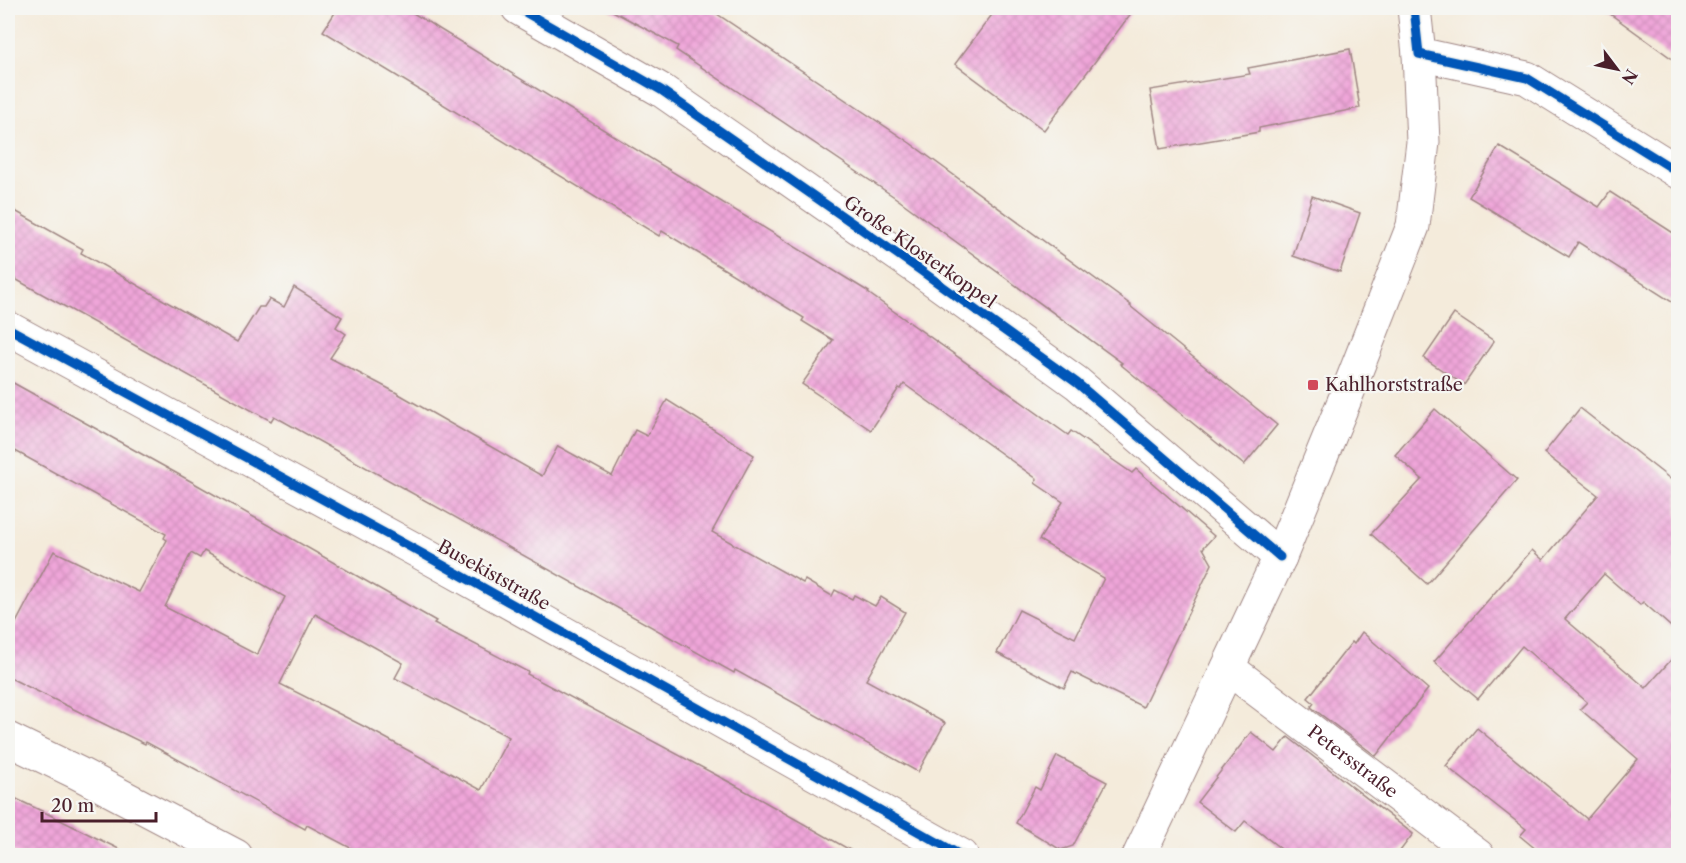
<svg xmlns="http://www.w3.org/2000/svg" width="1686" height="863" font-family="'Libre Caslon Text',serif">
	<style>
		.building { fill: url(#building-cross-hatch); fill-rule: evenodd }
		.lines { fill: none; stroke-linecap: round; stroke-linejoin: round }
		.minor-casing { stroke: #9f8583; stroke-width: 35 }
		.minor { stroke: #fff; stroke-width: 33 }
		.cycleway-casing { stroke: #f6f6f2; stroke-width: 13 }
		.cycleway { stroke: #0057b8; stroke-width: 9 }
		.poi-dot { fill: #d1495b; stroke: #f6f6f2; stroke-width: 2 }
		.labels { text-anchor: middle; stroke-width: 4.5; stroke-linejoin: round; paint-order: stroke }
		.street-label { font-size: 18px; fill: #4a1f2b; stroke: #f6f6f2 }
		.poi-label { font-size: 18px; fill: #4a1f2b; stroke: #f6f6f2; text-anchor: start }
	</style>
	<defs>
		<pattern id="building-cross-hatch" width="8" height="8" patternUnits="userSpaceOnUse" patternTransform="scale(1.5)"><rect width="8" height="8" fill="#efa6d9"/><path d="M0 0l8 8M0 8l8-8" fill="none" stroke="#ce8eba"/></pattern>
	</defs>
	<rect width="100%" height="100%" fill="#f6f6f2"/>
	<filter id="ink" filterUnits="userSpaceOnUse"><feTurbulence type="fractalNoise" baseFrequency=".0167" numOctaves="2"/><feDisplacementMap in="SourceGraphic" scale="12" xChannelSelector="R" yChannelSelector="G"/><feConvolveMatrix kernelMatrix="1 2 1 2 8 2 1 2 1" color-interpolation-filters="sRGB"/></filter>
	<filter id="wash" filterUnits="userSpaceOnUse"><feTurbulence type="fractalNoise" baseFrequency=".008" numOctaves="4" result="noise"/><feDisplacementMap in="SourceGraphic" scale="24" xChannelSelector="R" yChannelSelector="G"/><feGaussianBlur stdDeviation="1.35" result="paint"/><feColorMatrix in="noise" values="0 0 0 0 0 0 0 0 0 0 0 0 0 0 0 0 0 1.4 0 .05"/><feComposite in="paint" operator="in"/></filter>
	<g filter="url(#wash)">
		<rect width="100%" height="100%" fill="#f4ebdb"/>
		<g id="blocks">
			<g class="building">
				<polygon points="338,8 405,8 869,292 868,293 1068,435 1071,431 1132,473 1136,469 1214,536 1203,548 1212,564 1143,707 1072,672 1064,688 997,653 1019,610 1075,638 1104,578 1039,540 1063,502 1035,483 1037,479 904,384 901,389 899,388 871,430 802,384 833,340 802,321 804,318 698,253 662,231 659,236 323,31"/>
				<polygon points="607,8 708,8 910,143 1131,305 1130,306 1277,425 1244,465 1120,364 1122,363 896,198 676,50 678,46"/>
				<polygon points="997,8 1135,8 1044,130 955,64"/>
				<polygon points="1602,8 1678,8 1678,63"/>
				<polygon points="1350,49 1360,108 1259,128 1259,132 1160,149 1150,90 1250,74 1248,68"/>
				<polygon points="1499,146 1599,207 1610,192 1678,236 1678,306 1578,242 1569,257 1469,197"/>
				<polygon points="1312,196 1360,213 1340,272 1293,256"/>
				<polygon points="8,207 83,249 81,253 237,342 259,307 264,307 269,299 284,307 294,287 342,317 336,327 346,334 330,358 397,393 542,476 558,446 612,476 635,430 647,436 667,400 754,455 712,532 803,583 805,580 832,596 835,590 852,599 854,595 875,606 881,597 905,612 866,680 945,723 918,772 735,670 734,673 274,416 271,421 8,275"/>
				<polygon points="1454,314 1494,341 1464,385 1424,358"/>
				<path d="M8,380L194,483L436,621L434,623L528,672L527,674L733,784L859,855H364L307,825L305,829L146,742L145,744L8,677V638L54,551L139,592L167,540L164,538L166,534L8,447ZM204,551L285,597L257,655L165,607L191,553L200,558ZM315,614L403,663L395,678L509,737L481,790L367,728L280,684Z"/>
				<polygon points="1580,408 1678,485 1678,633 1643,602 1640,605 1604,574 1565,619 1646,688 1678,652 1678,855 1543,855 1520,836 1526,829 1446,766 1477,728 1587,819 1638,759 1580,709 1587,702 1522,646 1478,699 1434,662 1532,550 1543,560 1598,495 1544,453"/>
				<polygon points="1435,409 1517,480 1427,584 1371,534 1422,479 1395,455"/>
				<polygon points="1362,632 1428,689 1376,756 1311,707 1314,703 1308,698 1352,642 1354,644"/>
				<polygon points="1251,732 1276,752 1288,737 1413,834 1397,855 1289,855 1245,821 1236,832 1197,802"/>
				<polygon points="1057,756 1107,782 1073,846 1061,850 1016,823 1035,787 1040,790"/>
				<polygon points="8,795 46,813 131,855 21,855 8,849"/>
			</g>
		</g>
	</g>
	<g filter="url(#ink)">
		<use href="#blocks" fill-opacity="0" stroke="#9f8583" stroke-width="1.5"/>
		<g class="lines">
			<g class="minor-casing">
				<g id="minor">
					<polyline points="518,8 661,90 920,270 1077,383 1280,557"/>
					<polyline points="1419,54 1527,78 1678,172"/>
					<polyline points="8,328 423,554 962,856"/>
					<path id="s1" d="M1228,668L1478,856"/>
					<polyline points="8,739 78,773 236,856"/>
					<polyline points="1139,856 1280,557 1345,399 1413,226 1423,142 1419,54 1414,8"/>
				</g>
			</g>
			<use href="#minor" class="minor"/>
			<g class="cycleway-casing">
				<g id="cycleway">
					<polyline points="518,8 661,90 920,270 1077,383 1280,557"/>
					<polyline points="1414,8 1419,54 1527,78 1678,172"/>
					<polyline points="8,328 423,554 962,856"/>
				</g>
			</g>
			<use href="#cycleway" class="cycleway"/>
		</g>
	</g>
	<rect class="poi-dot" x="1307" y="379" width="12" height="12" rx="3"/>
	<g class="labels">
		<g class="street-label">
			<text transform="translate(920 252) rotate(35)" y="6">Große Klosterkoppel</text>
			<text transform="translate(494 575) rotate(29)" y="6">Busekiststraße</text>
			<text dy="6" stroke="none"><textPath href="#s1" startOffset="156">Petersstraße</textPath></text>
		</g>
		<g class="poi-label">
			<text x="1325" y="391">Kahlhorststraße</text>
		</g>
	</g>
	<rect width="1686" height="863" fill="none" stroke="#f6f6f2" stroke-width="30"/>
	<g transform="translate(1617 69) rotate(122)" stroke="#f6f6f2" stroke-width="4.5" paint-order="stroke">
	<path d="M0-4.5L10 22L0 15L-10 22Z" fill="#4a1f2b"/>
	<text y="-9" font-size="16" font-weight="bold" text-anchor="middle" fill="#4a1f2b">N</text>
	</g>
	<path d="M42 812v9h114v-9" fill="none" stroke="#4a1f2b" stroke-width="3"/>
	<text x="51" y="812" font-size="18" fill="#4a1f2b" stroke="#f6f6f2" stroke-width="4.5" paint-order="stroke">20 m</text>
</svg>
